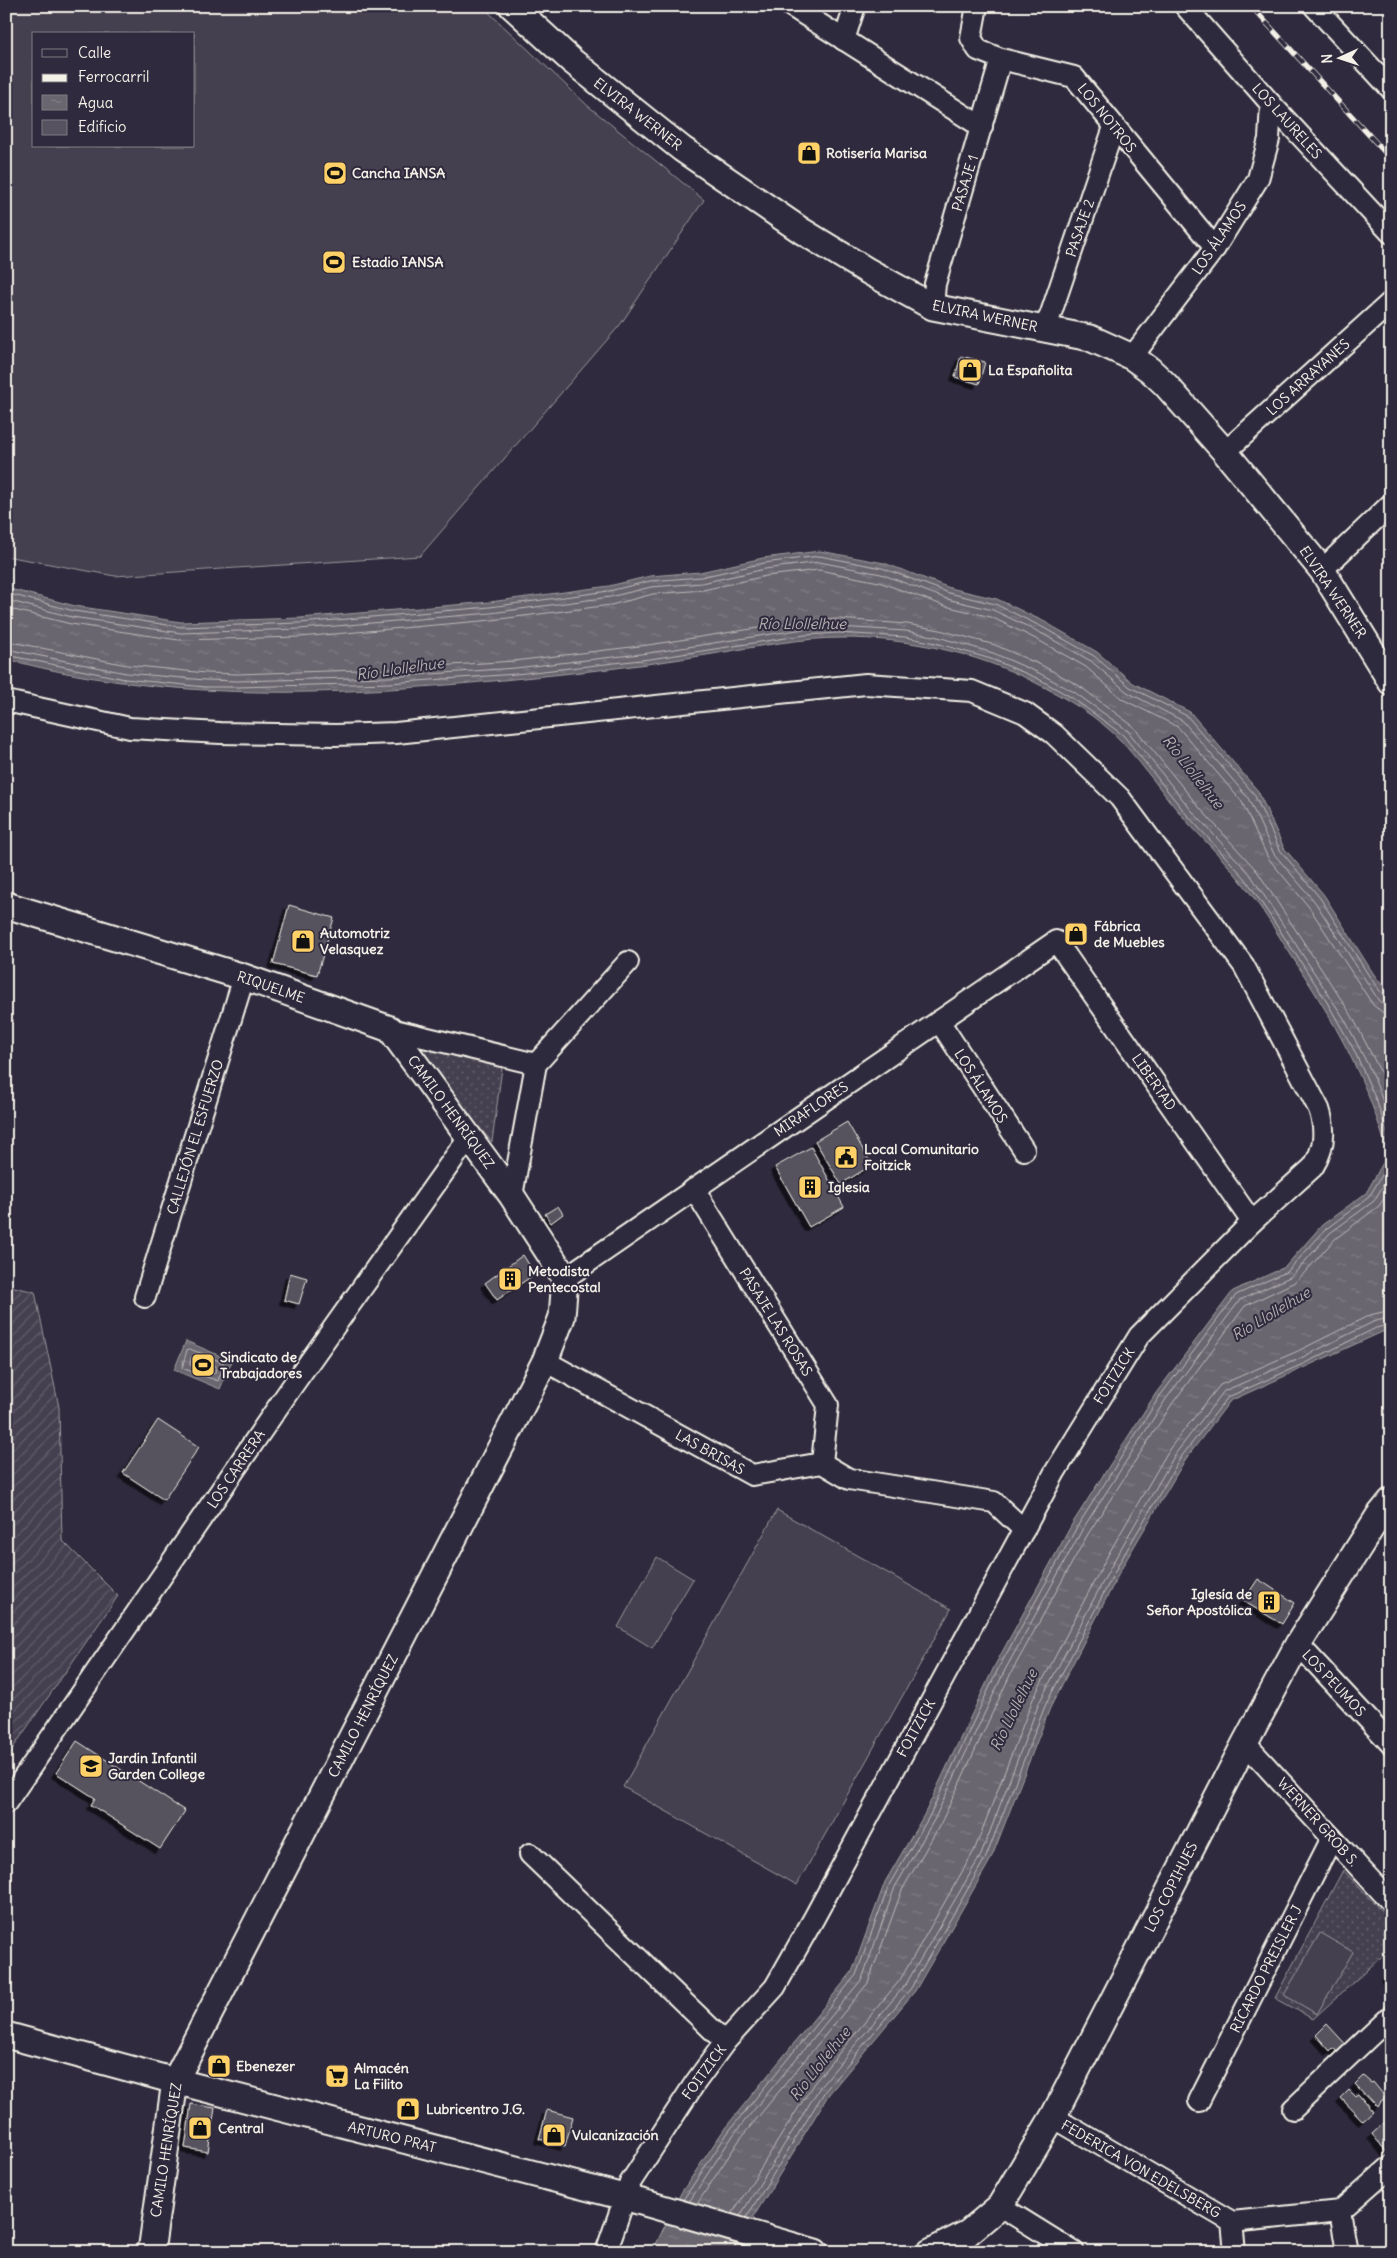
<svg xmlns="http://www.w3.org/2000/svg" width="1397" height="2258" font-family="Delius,sans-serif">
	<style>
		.grass { fill: url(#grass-dots); stroke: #9c989c }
		.garden { fill: url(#garden-furrows); stroke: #9c989c }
		.pitch { fill: #454050; stroke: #9c989c; fill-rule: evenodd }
		.water { fill: url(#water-ripples); stroke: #a19ea0 }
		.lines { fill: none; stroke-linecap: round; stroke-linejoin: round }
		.shore { stroke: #bdb9b8; stroke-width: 1 }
		.building { fill: #56525f; stroke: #f4f1e8; filter: url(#shadow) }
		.minor-casing { stroke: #f4f1e8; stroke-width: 24 }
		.major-casing { stroke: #f4f1e8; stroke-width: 29 }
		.minor { stroke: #2f2a3d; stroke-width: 20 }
		.major { stroke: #2f2a3d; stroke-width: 25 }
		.rail-casing { stroke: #f4f1e8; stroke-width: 5.5 }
		.rail { stroke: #2f2a3d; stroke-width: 4; stroke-dasharray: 11; stroke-linecap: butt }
		.labels { text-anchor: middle; stroke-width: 4; stroke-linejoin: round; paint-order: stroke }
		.street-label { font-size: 14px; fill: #f4f1e8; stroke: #2f2a3d }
		.poi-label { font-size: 14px; font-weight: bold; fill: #f4f1e8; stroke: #2f2a3d; text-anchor: start }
		.water-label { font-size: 15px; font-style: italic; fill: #b6b2b2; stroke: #2f2a3d }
	</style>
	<defs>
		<pattern id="grass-dots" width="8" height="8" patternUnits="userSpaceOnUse" patternTransform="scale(1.25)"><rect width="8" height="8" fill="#454050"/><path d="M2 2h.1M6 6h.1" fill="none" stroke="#605c69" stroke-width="1.8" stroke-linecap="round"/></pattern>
		<pattern id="garden-furrows" width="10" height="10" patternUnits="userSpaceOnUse" patternTransform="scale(1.25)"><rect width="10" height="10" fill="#454050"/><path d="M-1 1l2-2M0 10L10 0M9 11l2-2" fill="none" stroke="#605c69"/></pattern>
		<pattern id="water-ripples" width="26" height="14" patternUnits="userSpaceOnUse" patternTransform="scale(1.25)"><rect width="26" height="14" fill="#6a6670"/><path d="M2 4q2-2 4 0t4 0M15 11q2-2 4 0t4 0" fill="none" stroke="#807c84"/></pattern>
		<filter id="shadow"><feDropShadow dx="-4.5" dy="4.5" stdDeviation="0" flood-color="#0009"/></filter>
	</defs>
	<rect width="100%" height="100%" fill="#2f2a3d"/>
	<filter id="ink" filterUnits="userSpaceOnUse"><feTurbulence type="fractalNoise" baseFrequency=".02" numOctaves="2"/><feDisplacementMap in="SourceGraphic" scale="10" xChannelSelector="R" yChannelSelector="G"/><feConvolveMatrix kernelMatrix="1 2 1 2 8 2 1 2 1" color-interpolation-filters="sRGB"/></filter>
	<g filter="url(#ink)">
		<g class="grass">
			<polygon points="419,1047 502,1068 492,1142 416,1055"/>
			<polygon points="1343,1870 1391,1921 1391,1948 1313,2019 1275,1998"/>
		</g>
		<polygon class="garden" points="6,1285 35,1292 59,1407 62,1540 118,1596 6,1758"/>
		<g class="pitch">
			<path d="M6,6H482L587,105L704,200L620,325L420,556L115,576L6,556ZM34,34H194V146H34Z"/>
			<polygon points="777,1510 951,1609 797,1885 623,1787"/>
			<polygon points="657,1557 693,1579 652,1648 618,1627"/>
			<polygon points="1320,1933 1353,1952 1317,2014 1284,1995"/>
		</g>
		<g class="water">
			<path d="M820,551L884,563L950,588L997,599L1045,622L1097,652L1133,683L1190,712L1258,791L1284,848L1324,895L1373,973L1391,997V1328L1230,1401L1185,1460L1125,1562L1050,1708L991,1859L915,1991L829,2094L732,2252H652L681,2193L725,2128L852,1972L885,1882L924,1815L995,1665L1072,1524L1156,1393L1233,1291L1285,1267L1322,1225L1366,1193L1388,1154C1366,1076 1335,1023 1291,955C1275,930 1259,903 1240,880C1225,861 1207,843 1190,825C1166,799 1146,768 1122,742C1099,717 1064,697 1034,682C975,652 908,638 842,638C801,638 760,646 719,653C670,661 622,668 572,673C384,693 191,709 6,659V588L75,606L181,622L300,618L490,602L609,586L650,576L700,572L763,558Z"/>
			<polygon points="186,1341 232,1361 220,1389 174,1370"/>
		</g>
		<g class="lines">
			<g class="shore">
				<polyline points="6,593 74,611 181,627 300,623 490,607 609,591 650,581 701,577 764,563 820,556 882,568 949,593 995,604 1042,627 1094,656 1130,687 1187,716 1254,794 1280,850 1320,898 1369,976 1385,998 1391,1000"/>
				<polyline points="6,600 72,617 181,633 300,629 491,613 610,597 651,587 702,583 765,569 819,562 881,574 947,599 993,610 1039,632 1091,661 1127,692 1183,721 1248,798 1274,854 1315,902 1379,1001 1385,1005 1391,1006"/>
				<polyline points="6,608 71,624 179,640 300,637 492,620 611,605 653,594 703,590 766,576 819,570 879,582 945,606 991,617 1036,639 1086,667 1122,699 1178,727 1242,802 1268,858 1309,907 1373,1005 1382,1012 1391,1013"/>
				<polyline points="6,641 127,665 206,673 237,674 389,669 514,661 648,645 803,621 838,619 907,624 940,630 995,645 1043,666 1078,685 1133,726 1198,806 1257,871 1352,1016 1380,1071 1391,1100"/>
				<polyline points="6,649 126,673 205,680 237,681 389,677 515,668 649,653 804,629 838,627 906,631 938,637 993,653 1039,673 1074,692 1127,730 1192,811 1250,874 1345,1020 1373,1075 1391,1123"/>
				<polyline points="6,655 125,679 205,687 237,687 389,683 516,674 650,659 805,635 838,633 905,637 936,643 991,659 1037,678 1071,697 1123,735 1187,815 1245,878 1324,997 1354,1050 1377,1102 1391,1145"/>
				<polygon points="190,1349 224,1363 218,1381 182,1368 187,1350"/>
				<polygon points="194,1357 216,1366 215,1373 212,1374 190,1365 191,1358"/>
				<polyline points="683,2200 729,2131 856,1975 889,1885 929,1817 999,1667 1077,1527 1160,1396 1236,1295 1288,1271 1326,1229 1369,1197 1391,1160"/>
				<polyline points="689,2202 734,2134 862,1979 895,1887 934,1820 1005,1670 1082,1530 1166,1399 1240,1300 1292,1276 1330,1233 1374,1201 1391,1172"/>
				<polyline points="697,2204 740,2139 868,1983 902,1890 941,1823 1011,1673 1088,1534 1172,1404 1245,1306 1297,1281 1335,1239 1379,1206 1391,1188"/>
				<polyline points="732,2214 814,2083 900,1980 974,1851 1033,1699 1109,1553 1170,1448 1220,1385 1298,1351 1370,1315 1391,1310"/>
				<polyline points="740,2216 820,2087 906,1984 981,1855 1039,1703 1116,1557 1176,1453 1224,1391 1301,1358 1373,1322 1391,1317"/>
				<polyline points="746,2218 825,2091 911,1988 986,1857 1045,1706 1121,1560 1181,1457 1228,1397 1303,1364 1376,1328 1391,1324"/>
			</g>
		</g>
		<g class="building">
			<polygon points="961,356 985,362 979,384 955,377"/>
			<polygon points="289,905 334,918 317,975 273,964"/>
			<polygon points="847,1122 872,1165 841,1184 815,1141"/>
			<polygon points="811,1147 844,1207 809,1227 775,1167"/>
			<polygon points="558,1206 563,1214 551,1223 545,1214"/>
			<polygon points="523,1255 535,1274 497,1300 485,1283"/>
			<polygon points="290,1273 307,1278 299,1304 284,1300"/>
			<polygon points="158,1420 199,1447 164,1500 123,1473"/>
			<polygon points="1258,1579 1295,1603 1282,1624 1243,1601"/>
			<polygon points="77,1741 185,1811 160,1849 91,1805 95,1798 56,1773"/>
			<polygon points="1391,1970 1391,1984 1385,1976"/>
			<polygon points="1327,2024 1350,2049 1341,2055 1333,2048 1330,2051 1316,2035"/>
			<polygon points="1363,2076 1371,2083 1373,2082 1387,2099 1380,2102 1377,2107 1355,2084"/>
			<polygon points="1349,2090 1355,2096 1358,2094 1373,2112 1363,2121 1341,2098"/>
			<polygon points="191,2104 215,2108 208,2152 185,2148"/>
			<polygon points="547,2110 573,2117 565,2146 539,2139"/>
			<polygon points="1384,2123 1391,2131 1391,2153 1389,2155 1372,2134"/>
		</g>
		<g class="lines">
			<g class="minor-casing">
				<g id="minor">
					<polyline points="791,6 982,127"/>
					<polyline points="977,6 971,38 978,50 1001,59 1074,77 1215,248"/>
					<polyline points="1185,6 1271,104 1391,233"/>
					<polyline points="1314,6 1391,89"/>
					<polyline points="844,40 855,6"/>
					<polyline points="933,307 935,284 1001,59"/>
					<polyline points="1043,328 1050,316 1114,127"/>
					<polyline points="1132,357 1215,248 1258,179 1269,139 1271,104"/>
					<polyline points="1225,452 1391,302"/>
					<polyline points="1322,570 1391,504"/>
					<path d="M6,701L130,728L220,733L336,735L396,733L866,684L972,691L1025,713L1054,734L1120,798L1244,966L1319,1109C1326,1130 1325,1148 1313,1167L1252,1222L1139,1336L1055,1472L814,1918L775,1987L725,2042L695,2083L630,2183L606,2252"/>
					<polyline points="939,1021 1024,1150"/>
					<polyline points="390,1029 536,1064"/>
					<polyline points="694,1189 828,1405 822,1463"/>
					<polyline points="512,1196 536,1064 628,962"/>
					<polyline points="565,1278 1056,941 1252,1222"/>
					<polyline points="145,1297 244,977"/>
					<polyline points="545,1361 752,1475 822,1463 849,1479 994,1502 1024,1530"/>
					<polyline points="1378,1517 1391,1525"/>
					<polyline points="1298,1644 1391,1744"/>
					<polyline points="1245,1743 1391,1902"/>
					<polyline points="6,1803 293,1385 469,1137"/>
					<polyline points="530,1854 725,2042"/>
					<polyline points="1199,2101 1332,1838"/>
					<polyline points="1293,2109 1391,2016"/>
					<polyline points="1053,2117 1232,2222 1340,2211 1391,2166"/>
					<polyline points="1000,2206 1074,2252"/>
					<polyline points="1340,2211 1347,2252"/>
					<polyline points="1232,2222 1235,2252"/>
				</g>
			</g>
			<g class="major-casing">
				<g id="major">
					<polyline points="512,6 572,61 682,149 802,231 866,270 933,307 1090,338 1132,357 1150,370 1165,384 1225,452 1322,570 1391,682"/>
					<polyline points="6,905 244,977 390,1029 512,1196 565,1278 562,1317 545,1361 175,2081 151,2252"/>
					<polyline points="6,2035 175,2081 624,2197 815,2252"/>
					<polyline points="930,2252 968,2233 1000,2206 1053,2117 1245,1743 1298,1644 1378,1517 1391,1501"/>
				</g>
			</g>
			<use href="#minor" class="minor"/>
			<use href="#major" class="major"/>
			<g class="rail-casing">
				<polyline id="rail" points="1251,6 1391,159"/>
			</g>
			<use href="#rail" class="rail"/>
		</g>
	</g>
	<defs>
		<g id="shop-square" transform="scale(1.25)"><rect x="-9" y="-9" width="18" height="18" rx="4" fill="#ffd166" stroke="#2f2a3d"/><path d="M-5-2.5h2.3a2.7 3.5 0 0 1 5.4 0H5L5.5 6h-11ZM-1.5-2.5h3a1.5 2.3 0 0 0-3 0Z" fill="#111"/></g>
		<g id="stadium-square" transform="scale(1.25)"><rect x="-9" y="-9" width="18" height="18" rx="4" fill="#ffd166" stroke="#2f2a3d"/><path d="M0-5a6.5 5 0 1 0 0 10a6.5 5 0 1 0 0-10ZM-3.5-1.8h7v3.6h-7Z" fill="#111"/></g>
		<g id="civic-square" transform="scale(1.25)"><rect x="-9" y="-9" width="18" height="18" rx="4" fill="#ffd166" stroke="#2f2a3d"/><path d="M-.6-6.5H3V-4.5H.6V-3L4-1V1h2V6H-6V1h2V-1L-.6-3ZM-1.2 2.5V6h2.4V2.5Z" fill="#111"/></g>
		<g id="building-square" transform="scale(1.25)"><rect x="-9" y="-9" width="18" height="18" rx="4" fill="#ffd166" stroke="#2f2a3d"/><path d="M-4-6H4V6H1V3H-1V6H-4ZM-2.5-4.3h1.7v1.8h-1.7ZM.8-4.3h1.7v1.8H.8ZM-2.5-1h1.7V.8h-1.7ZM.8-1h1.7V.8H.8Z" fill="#111"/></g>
		<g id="school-square" transform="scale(1.25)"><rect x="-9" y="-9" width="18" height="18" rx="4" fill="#ffd166" stroke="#2f2a3d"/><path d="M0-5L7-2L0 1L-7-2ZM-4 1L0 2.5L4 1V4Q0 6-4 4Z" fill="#111"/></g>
		<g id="supermarket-square" transform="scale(1.25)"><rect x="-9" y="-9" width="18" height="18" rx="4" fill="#ffd166" stroke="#2f2a3d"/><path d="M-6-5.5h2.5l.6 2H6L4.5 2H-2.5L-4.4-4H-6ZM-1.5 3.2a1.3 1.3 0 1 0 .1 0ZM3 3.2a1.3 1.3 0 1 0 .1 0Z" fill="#111"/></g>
	</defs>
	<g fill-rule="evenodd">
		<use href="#shop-square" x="809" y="153"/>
		<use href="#stadium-square" x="335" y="173"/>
		<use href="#stadium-square" x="334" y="262"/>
		<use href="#shop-square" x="970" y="370"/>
		<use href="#shop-square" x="1076" y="934"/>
		<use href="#shop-square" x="303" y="941"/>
		<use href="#civic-square" x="846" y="1157"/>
		<use href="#building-square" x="810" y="1187"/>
		<use href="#building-square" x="510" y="1279"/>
		<use href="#stadium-square" x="203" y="1365"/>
		<use href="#building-square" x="1269" y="1602"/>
		<use href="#school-square" x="91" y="1766"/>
		<use href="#shop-square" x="219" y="2066"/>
		<use href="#supermarket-square" x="337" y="2076"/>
		<use href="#shop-square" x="408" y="2109"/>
		<use href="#shop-square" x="200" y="2128"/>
		<use href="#shop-square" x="554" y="2135"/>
	</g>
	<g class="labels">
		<g class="street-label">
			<text transform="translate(638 114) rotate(38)" y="5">ELVIRA WERNER</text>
			<text transform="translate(1107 118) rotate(51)" y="5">LOS NOTROS</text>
			<text transform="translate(1287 121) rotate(48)" y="5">LOS LAURELES</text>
			<text transform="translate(965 183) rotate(-73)" y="5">PASAJE 1</text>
			<text transform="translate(1080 228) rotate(-71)" y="5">PASAJE 2</text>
			<text transform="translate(1219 238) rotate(-56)" y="5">LOS ÁLAMOS</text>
			<text transform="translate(985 316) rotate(12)" y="5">ELVIRA WERNER</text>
			<text transform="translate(1308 377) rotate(-42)" y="5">LOS ARRAYANES</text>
			<text transform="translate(1333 592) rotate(56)" y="5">ELVIRA WERNER</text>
			<text transform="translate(271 987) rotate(19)" y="5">RIQUELME</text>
			<text transform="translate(1154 1082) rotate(55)" y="5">LIBERTAD</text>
			<text transform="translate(981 1086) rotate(57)" y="5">LOS ÁLAMOS</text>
			<text transform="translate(811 1109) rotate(-34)" y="5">MIRAFLORES</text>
			<text transform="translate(451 1112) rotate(54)" y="5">CAMILO HENRÍQUEZ</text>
			<text transform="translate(195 1137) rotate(-73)" y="5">CALLEJÓN EL ESFUERZO</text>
			<text transform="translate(776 1322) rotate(58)" y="5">PASAJE LAS ROSAS</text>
			<text transform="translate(1114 1376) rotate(-58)" y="5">FOITZICK</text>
			<text transform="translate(710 1452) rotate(29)" y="5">LAS BRISAS</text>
			<text transform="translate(236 1469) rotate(-56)" y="5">LOS CARRERA</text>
			<text transform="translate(1334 1683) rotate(47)" y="5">LOS PEUMOS</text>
			<text transform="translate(363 1716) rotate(-63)" y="5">CAMILO HENRÍQUEZ</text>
			<text transform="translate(916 1728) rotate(-61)" y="5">FOITZICK</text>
			<text transform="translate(1318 1822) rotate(48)" y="5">WERNER GROB S.</text>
			<text transform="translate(1171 1887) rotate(-63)" y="5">LOS COPIHUES</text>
			<text transform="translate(1266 1969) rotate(-63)" y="5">RICARDO PREISLER J</text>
			<text transform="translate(704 2072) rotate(-54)" y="5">FOITZICK</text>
			<text transform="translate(392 2137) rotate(14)" y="5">ARTURO PRAT</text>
			<text transform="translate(166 2150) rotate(-81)" y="5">CAMILO HENRÍQUEZ</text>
			<text transform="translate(1141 2169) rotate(30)" y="5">FEDERICA VON EDELSBERG</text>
		</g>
		<g class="poi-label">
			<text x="826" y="158">Rotisería Marisa</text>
			<text x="352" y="178">Cancha IANSA</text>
			<text x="352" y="267">Estadio IANSA</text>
			<text x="988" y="375">La Españolita</text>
			<text x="1094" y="931">Fábrica<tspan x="1094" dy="16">de Muebles</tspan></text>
			<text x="320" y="938">Automotriz<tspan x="320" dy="16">Velasquez</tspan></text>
			<text x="864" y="1154">Local Comunitario<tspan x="864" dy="16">Foitzick</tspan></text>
			<text x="828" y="1192">Iglesia</text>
			<text x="528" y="1276">Metodista<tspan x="528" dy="16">Pentecostal</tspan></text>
			<text x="220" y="1362">Sindicato de<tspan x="220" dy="16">Trabajadores</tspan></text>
			<text x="1252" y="1599" text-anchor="end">Iglesía de<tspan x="1252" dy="16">Señor Apostólica</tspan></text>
			<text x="108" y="1763">Jardin Infantil<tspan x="108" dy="16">Garden College</tspan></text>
			<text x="236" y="2071">Ebenezer</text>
			<text x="354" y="2073">Almacén<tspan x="354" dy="16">La Filito</tspan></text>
			<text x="426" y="2114">Lubricentro J.G.</text>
			<text x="218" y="2133">Central</text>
			<text x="572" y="2140">Vulcanización</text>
		</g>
		<g class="water-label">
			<text x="802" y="629">Río Llollelhue</text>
			<text transform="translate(400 669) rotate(-8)" y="5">Río Llollelhue</text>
			<text transform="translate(1193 772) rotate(52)" y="5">Río Llollelhue</text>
			<text transform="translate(1271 1314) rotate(-31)" y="5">Río Llollelhue</text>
			<text transform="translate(1014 1710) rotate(-64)" y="5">Río Llollelhue</text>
			<text transform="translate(820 2064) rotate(-52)" y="5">Río Llollelhue</text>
		</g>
	</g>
	<rect width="1397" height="2258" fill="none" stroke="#2f2a3d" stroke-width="25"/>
	<rect x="12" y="12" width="1372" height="2233" fill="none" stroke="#f4f1e8" stroke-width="2" filter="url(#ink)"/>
	<rect x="32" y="32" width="162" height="115" fill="#2f2a3d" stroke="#7e7a81"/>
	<rect x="42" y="49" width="25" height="8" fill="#2f2a3d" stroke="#7e7a81"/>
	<text x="78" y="58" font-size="15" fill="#f4f1e8">Calle</text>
	<rect x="42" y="74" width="25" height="8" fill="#f4f1e8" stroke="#7e7a81"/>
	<text x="78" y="82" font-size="15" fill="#f4f1e8">Ferrocarril</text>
	<rect x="42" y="95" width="25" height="15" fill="url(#water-ripples)" stroke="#7e7a81"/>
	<text x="78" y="108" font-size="15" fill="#f4f1e8">Agua</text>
	<rect x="42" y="120" width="25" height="15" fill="#56525f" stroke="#7e7a81"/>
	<text x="78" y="132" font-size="15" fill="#f4f1e8">Edificio</text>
	<g transform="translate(1340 58) rotate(267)" stroke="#2f2a3d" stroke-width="4" paint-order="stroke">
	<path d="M0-4L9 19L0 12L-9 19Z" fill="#f4f1e8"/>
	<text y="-8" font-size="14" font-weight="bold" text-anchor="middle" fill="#f4f1e8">N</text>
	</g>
</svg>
